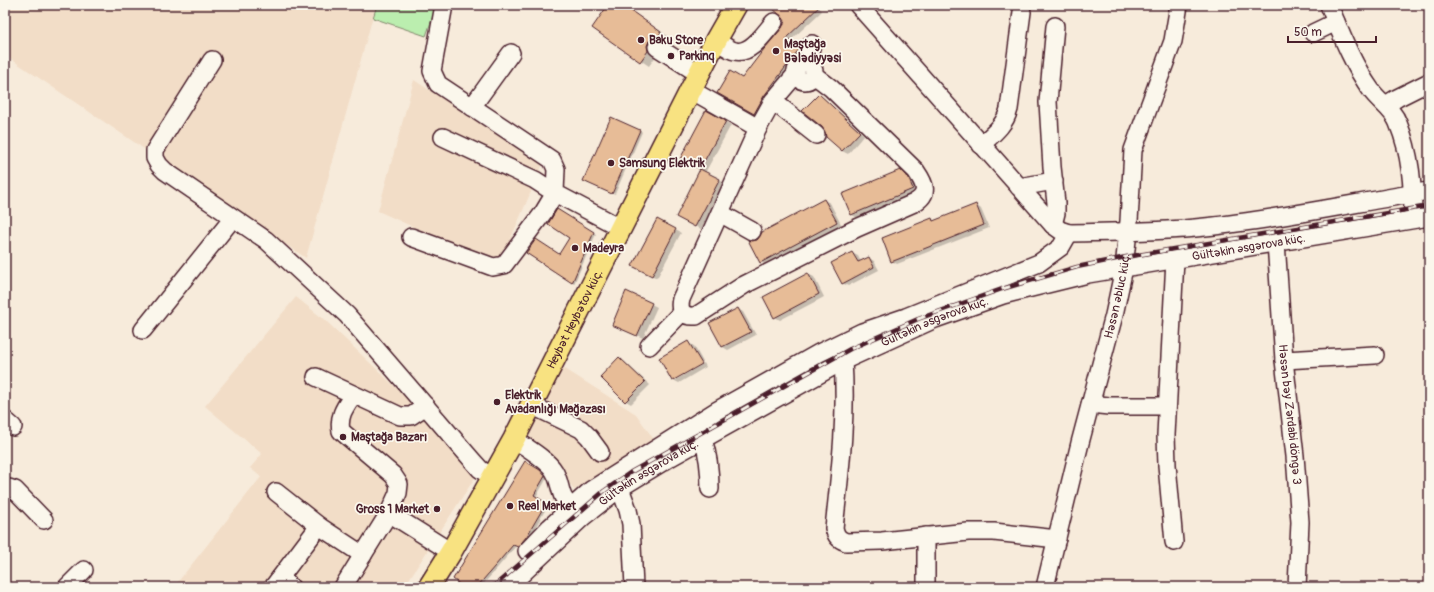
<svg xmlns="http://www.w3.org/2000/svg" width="1434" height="592" font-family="Pangolin,sans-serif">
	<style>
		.built { fill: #f2ddc7 }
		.green { fill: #bbeeaf; stroke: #82866d }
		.shadow { fill: #0003 }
		.building { fill: #e7bc97; stroke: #4a1f2b }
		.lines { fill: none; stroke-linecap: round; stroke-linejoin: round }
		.minor-casing { stroke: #4a1f2b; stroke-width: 20 }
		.major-casing { stroke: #4a1f2b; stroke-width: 24 }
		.minor { stroke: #fbf7ec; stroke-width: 17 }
		.major { stroke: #f8e281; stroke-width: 21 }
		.rail-casing { stroke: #4a1f2b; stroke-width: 4.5 }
		.rail { stroke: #fbf7ec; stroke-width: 3; stroke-dasharray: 9; stroke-linecap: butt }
		.poi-dot { fill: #4a1f2b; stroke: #fbf7ec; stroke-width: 1.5 }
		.labels { text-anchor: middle; stroke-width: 3.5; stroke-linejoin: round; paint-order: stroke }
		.poi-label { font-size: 12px; font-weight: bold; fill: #4a1f2b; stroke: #fbf7ec; text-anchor: start }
		.street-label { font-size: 12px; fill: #4a1f2b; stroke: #fbf7ec }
	</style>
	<rect width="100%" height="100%" fill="#f7ebdb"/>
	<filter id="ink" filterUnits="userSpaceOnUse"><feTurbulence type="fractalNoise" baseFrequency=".025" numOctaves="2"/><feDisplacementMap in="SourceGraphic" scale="8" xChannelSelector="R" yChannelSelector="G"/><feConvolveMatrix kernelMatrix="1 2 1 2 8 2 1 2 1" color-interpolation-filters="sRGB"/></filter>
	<g filter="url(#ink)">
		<g class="built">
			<polygon points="5,5 376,5 306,258 5,55"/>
			<polygon points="414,80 543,164 505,252 499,258 486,260 378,211"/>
			<polygon points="296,297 326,321 429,419 476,476 404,587 181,587 177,583 261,477 250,468 262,454 205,406"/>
			<polygon points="562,367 636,414 655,441 574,490 557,464 527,439"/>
		</g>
		<polygon class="green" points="377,5 437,5 426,36 373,18"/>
		<g class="shadow">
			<polygon points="610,5 622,5 669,37 666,41 661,42 656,56 649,66 593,28"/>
			<polygon points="779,5 817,5 822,11 790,41 804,52 770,99 760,116 719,93 743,80 783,29 786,21"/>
			<polygon points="819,95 824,98 864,135 848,154 842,151 823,127"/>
			<polygon points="706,111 731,125 705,173 725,183 701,229 677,216 702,169 681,158"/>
			<polygon points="640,130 642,132 615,194 586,182"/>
			<polygon points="900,171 913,181 918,192 858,218 852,215 844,194"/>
			<polygon points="824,200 830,203 842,226 766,265 761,262"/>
			<polygon points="976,205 981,209 989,228 897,264 892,261 932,219 936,221"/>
			<polygon points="557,211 596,234 574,284 527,252 560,255 570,237"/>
			<polygon points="657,220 681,233 657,278 633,266"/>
			<polygon points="852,253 858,256 861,262 869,258 874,261 879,270 848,286 842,283"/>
			<polygon points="808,274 814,277 824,297 780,320 775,317"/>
			<polygon points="651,304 657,307 643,338 618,327"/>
			<polygon points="738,309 743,312 756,335 728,350 723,347 710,324"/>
			<polygon points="688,343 694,346 703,362 674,379 674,381 704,363 706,367 679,383 673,380"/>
			<polygon points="619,358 625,362 650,385 631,404 626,401 601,377"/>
			<polygon points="526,463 542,472 547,478 536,497 548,505 530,537 521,547 516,546 481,587 465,587"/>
		</g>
		<g class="building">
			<polygon points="608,5 623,5 661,32 658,37 653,38 649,41 647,46 648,51 640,62 592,28"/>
			<polygon points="769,5 821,5 786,38 800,48 764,96 754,114 717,93 730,71 742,78 764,49 782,28 785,21 783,18"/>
			<polygon points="819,94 860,132 842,151 826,137 825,132 822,127 802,111"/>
			<polygon points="706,110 726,121 700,169 680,159"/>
			<polygon points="611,117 640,130 612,194 583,181"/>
			<polygon points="700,169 720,179 695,227 676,217"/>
			<polygon points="900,170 908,177 913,189 851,215 842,194"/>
			<polygon points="824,199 837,222 760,263 748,240 752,241 757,240 760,236 762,232"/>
			<polygon points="976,204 984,225 891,262 882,238 932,218 933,221"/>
			<polygon points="557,209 594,232 572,283 526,253 536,239 559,254 569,238 548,224"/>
			<polygon points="657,219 676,229 652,276 632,266"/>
			<polygon points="852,252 858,262 869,257 874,267 842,284 831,263"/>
			<polygon points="808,273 819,294 774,318 763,297"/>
			<polygon points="626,291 652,303 637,336 612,325"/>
			<polygon points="738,308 751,332 722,347 709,323"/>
			<polygon points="688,341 702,364 672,381 659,358"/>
			<polygon points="619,357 645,382 625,402 600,377"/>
			<polygon points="525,461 540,470 545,476 534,495 546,503 527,536 518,547 513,545 477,587 463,587 453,579"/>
		</g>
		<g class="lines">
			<g class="minor-casing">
				<g id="minor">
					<polyline points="444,5 432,71 438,84 552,160 556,169 555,193 621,228"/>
					<path d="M858,5L1053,225L1060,230L1069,233C1114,232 1160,232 1205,227C1280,219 1354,203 1429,191"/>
					<path d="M1329,5C1341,34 1353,65 1371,90C1379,102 1393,109 1398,123C1411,154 1413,187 1413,219"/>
					<polyline points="1313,33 1336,22"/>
					<path d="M716,40C722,44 729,50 735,51C751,55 765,32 774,22"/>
					<polyline points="657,47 699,74"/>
					<polyline points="212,60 155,150 155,158 159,165 165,171 266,240 347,315 472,460 480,469 493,478"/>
					<circle cx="805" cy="72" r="9"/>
					<polyline points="807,63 812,44"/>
					<path d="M796,74L773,101L758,128L681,299C678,312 684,317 696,316L744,285L857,228L914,203C930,194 925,184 916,171L831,88L814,75"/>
					<polyline points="691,90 758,128"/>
					<polyline points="773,101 816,135"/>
					<polyline points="1386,105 1397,98 1429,82"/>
					<polyline points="472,107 511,53"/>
					<path d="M981,145C993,134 1005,125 1009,109L1022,12"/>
					<polyline points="1019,187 1054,181"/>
					<polyline points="720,213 752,231"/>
					<polyline points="1053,225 1056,213 1056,203 1052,167 1048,102 1055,26"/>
					<polyline points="411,237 493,267 504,265 543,213 555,193 535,180 443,137"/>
					<path id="s1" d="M1276,242L1284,360L1295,456L1300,522L1297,587"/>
					<polyline points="143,330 233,218"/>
					<polyline points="649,346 682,312"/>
					<polyline points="1284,360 1375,355"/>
					<path d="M843,361C847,417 840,473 834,528C836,536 838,539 846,542L882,541L968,532H994L1057,539"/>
					<polyline points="316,377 400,416 411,416 426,406"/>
					<polyline points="1090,404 1109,406 1167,406"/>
					<polyline points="531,405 581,429 589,437 600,452"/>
					<polyline points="5,420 13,427"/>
					<path d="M514,439C524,446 548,460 554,471C562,484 558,496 571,507"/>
					<path d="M703,440C709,456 710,471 710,489"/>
					<polyline points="5,488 9,488 15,490 44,520"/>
					<polyline points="620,488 628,510 631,524 634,587"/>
					<polyline points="276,492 319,526 363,555"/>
					<polyline points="389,513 451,552"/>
					<polyline points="926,536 926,587"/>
					<polyline points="1174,542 1167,465 1166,435 1175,259"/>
					<polyline points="527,551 550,527 591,490 716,411 819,353 862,332 906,317 1039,263 1061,247 1069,233"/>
					<polyline points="280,578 291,587"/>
					<polyline points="67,587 84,570"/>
					<polyline points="273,587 319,526"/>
					<path d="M343,587L389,513L398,493L399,484L393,475L341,431C338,416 345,407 353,395"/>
					<path id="s2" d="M508,587L583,517L620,488L671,457L843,361L935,319L1003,295L1088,274L1429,217"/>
					<path id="s3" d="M1045,587L1080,443L1114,315L1124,268L1129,221L1133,150L1173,41L1179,5"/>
				</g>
			</g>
			<g class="major-casing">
				<g id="major">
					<path id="s4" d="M429,587L451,552L514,439L716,40L736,5"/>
				</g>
			</g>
			<use href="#minor" class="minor"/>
			<use href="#major" class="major"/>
			<g class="rail-casing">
				<polyline id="rail" points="493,587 604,491 631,472 850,349 918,319 1002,289 1077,267 1126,257 1429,206"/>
			</g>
			<use href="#rail" class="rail"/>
		</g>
	</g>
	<g class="poi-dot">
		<circle cx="641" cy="40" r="4"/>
		<circle cx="776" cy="51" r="4"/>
		<circle cx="671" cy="56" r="4"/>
		<circle cx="611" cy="163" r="4"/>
		<circle cx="575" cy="248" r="4"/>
		<circle cx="497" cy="402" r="4"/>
		<circle cx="343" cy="437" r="4"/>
		<circle cx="510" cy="506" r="4"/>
		<circle cx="437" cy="509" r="4"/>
	</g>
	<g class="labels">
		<g class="poi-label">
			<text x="649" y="44">Baku Store</text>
			<text x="784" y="48">Maştağa<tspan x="784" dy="14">Bələdiyyəsi</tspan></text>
			<text x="679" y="60">Parkinq</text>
			<text x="619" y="167">Samsung Elektrik</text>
			<text x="583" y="252">Madeyra</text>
			<text x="505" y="399">Elektrik<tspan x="505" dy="14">Avadanlığı Mağazası</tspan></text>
			<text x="351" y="441">Maştağa Bazarı</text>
			<text x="518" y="510">Real Market</text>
			<text x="429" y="513" text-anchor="end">Gross 1 Market</text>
		</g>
		<g class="street-label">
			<text dy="4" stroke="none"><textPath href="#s2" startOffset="830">Gültəkin Əsgərova küç.</textPath></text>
			<text dy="4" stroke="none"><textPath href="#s3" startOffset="300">Həsən Əbluc küç.</textPath></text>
			<text dy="4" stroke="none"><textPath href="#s4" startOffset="305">Heybət Heybətov küç.</textPath></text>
			<text dy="4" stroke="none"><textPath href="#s2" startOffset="506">Gültəkin Əsgərova küç.</textPath></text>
			<text dy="4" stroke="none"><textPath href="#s1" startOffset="173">Həsən bəy Zərdabi döngə 3</textPath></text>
			<text dy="4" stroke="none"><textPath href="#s2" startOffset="182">Gültəkin Əsgərova küç.</textPath></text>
		</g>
	</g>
	<rect width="1434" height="592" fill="none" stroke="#fbf7ec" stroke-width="20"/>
	<rect x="10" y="10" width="1414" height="572" fill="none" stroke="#4a1f2b" stroke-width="1.5" filter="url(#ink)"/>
	<path d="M1288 36v6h88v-6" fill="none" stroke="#4a1f2b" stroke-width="2"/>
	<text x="1294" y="36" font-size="12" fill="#4a1f2b" stroke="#fbf7ec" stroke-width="3" paint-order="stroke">50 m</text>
</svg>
